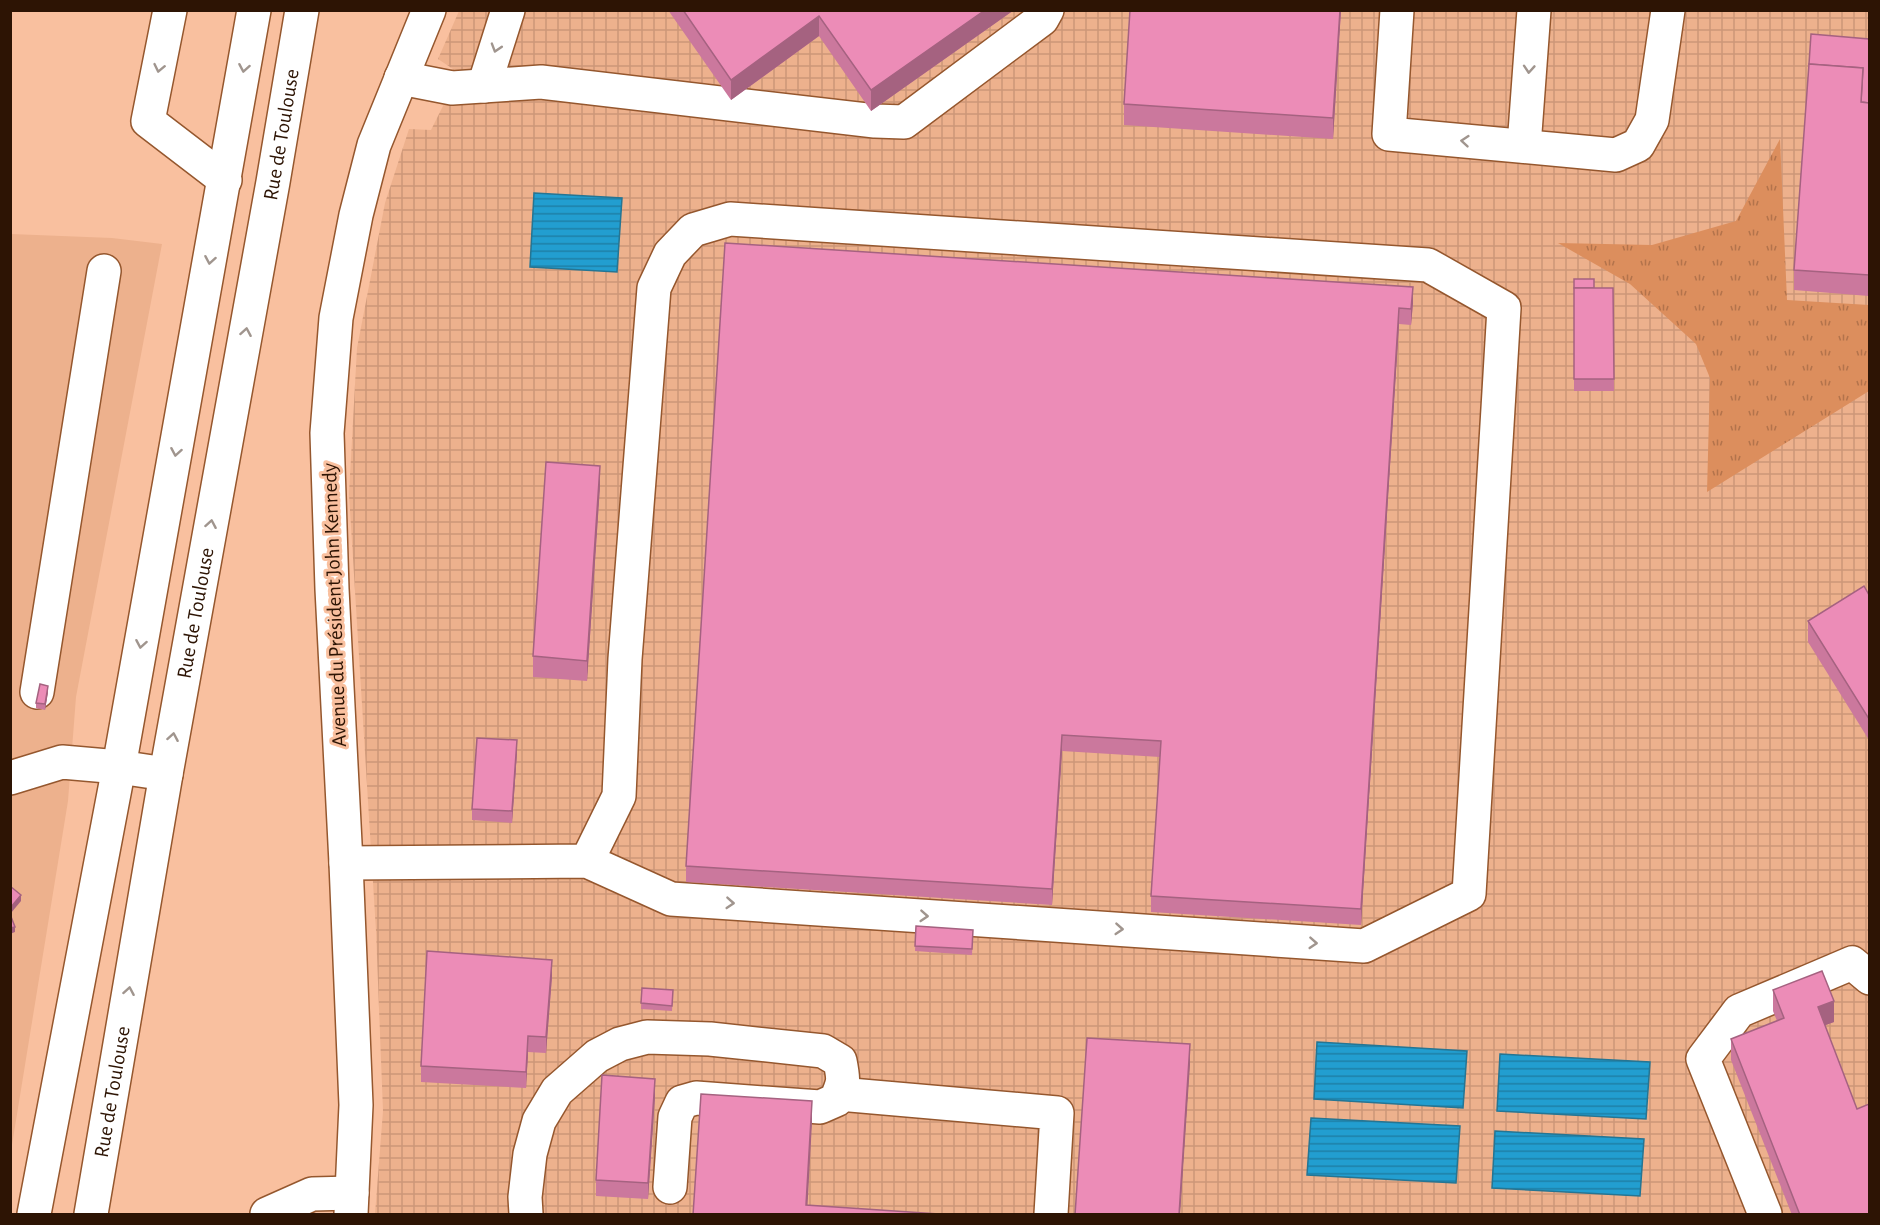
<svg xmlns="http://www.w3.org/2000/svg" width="1880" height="1225" font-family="'Alegreya Sans',sans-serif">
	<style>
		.built { fill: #edb18d }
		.industrial { fill: url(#industrial-grid) }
		.grass { fill: url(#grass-tufts) }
		.water { fill: url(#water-rules); stroke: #257593; stroke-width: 1.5 }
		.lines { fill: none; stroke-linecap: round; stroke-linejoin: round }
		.minor-casing { stroke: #95572e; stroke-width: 36 }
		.major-casing { stroke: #95572e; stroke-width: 36 }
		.minor { stroke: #fff; stroke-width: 33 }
		.major { stroke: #fff; stroke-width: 33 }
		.wall { fill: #cb789d }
		.shaded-wall { fill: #a56280 }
		.building { fill: #ec8cb7; stroke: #a56280; stroke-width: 1.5 }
		.oneway { stroke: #a0958e }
		.labels { text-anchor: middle; stroke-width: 6; stroke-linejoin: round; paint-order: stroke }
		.street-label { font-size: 21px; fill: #2d1404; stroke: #f9c09f }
	</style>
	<defs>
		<pattern id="industrial-grid" width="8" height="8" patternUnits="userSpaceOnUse" patternTransform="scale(1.5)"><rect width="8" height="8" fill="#edb18d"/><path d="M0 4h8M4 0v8" fill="none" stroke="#cc9778"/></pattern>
		<pattern id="grass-tufts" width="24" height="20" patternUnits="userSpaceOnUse" patternTransform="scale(1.5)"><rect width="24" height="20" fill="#dc8e5d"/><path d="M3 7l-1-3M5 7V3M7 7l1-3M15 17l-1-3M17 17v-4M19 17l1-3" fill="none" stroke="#b3734b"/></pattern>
		<pattern id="water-rules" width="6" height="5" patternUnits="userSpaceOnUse" patternTransform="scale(1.5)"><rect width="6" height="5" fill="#229ed0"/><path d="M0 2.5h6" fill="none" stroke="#1e80a7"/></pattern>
	</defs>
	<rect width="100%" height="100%" fill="#f9c09f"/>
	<polygon class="built" points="11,234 112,238 162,244 76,697 68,801 11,1151"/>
	<polygon class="industrial" points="459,11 1869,11 1869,1214 375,1214 383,1111 376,931 349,494 357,348 385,203 409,129 431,130 452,88 453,69 438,59"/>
	<polygon class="grass" points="1780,139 1787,300 1869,305 1869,391 1707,492 1710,378 1696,344 1630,284 1558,243 1652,245 1736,221"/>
	<g class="water">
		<polygon points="534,193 622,198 617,272 530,267"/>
		<polygon points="1317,1042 1467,1051 1463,1108 1314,1099"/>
		<polygon points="1500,1054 1650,1062 1646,1119 1497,1111"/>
		<polygon points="1311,1118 1460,1126 1456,1183 1307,1175"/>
		<polygon points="1495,1131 1644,1139 1640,1196 1492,1188"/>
	</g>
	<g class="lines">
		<g class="minor-casing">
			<g id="minor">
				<polyline points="170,10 148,121 225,180"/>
				<polyline points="1397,10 1389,134 1616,155 1638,145 1652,120 1668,10"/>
				<polyline points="401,78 452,88 541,82 875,121 904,122 1042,19 1047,10"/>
				<polyline points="484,86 508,10"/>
				<polyline points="1524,146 1534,10"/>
				<polyline points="37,692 104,271"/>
				<polyline points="10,778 62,762 119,767 166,774"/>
				<polyline points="346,863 587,861 671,899 1364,946 1469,894 1504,308 1428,265 730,219 693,230 670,254 654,288 625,659 619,796 587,861"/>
				<polyline points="839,1094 1057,1113 1051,1214"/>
				<polyline points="267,1214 312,1194 352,1193"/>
				<polyline points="351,1214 356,1105 346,863 332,589 327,433 336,318 356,215 374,145 429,10"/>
				<path d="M526,1214L525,1197L530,1154L539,1121L557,1091L597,1056L620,1044L647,1037L710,1039L823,1051L840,1061C844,1081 844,1081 836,1100L820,1107L696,1098L682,1102L675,1117L670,1187"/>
				<polyline points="1765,1214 1703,1059 1739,1011 1852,963 1870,978"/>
			</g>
		</g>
		<g class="major-casing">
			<g id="major">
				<polyline points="34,1214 119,767 254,10"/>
				<path id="s1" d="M91,1214L166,774L273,182L302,10"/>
			</g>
		</g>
		<use href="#minor" class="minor"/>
		<use href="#major" class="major"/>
	</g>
	<g class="wall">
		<polygon points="668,10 1014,10 871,111 819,36 731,100"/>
		<polygon points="1130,10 1341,10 1333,139 1124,125 1124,104"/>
		<polygon points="1869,39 1869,296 1794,290 1794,270 1809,64"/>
		<polygon points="725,243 1413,303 1411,325 1399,324 1361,925 1151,912 1151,896 1160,757 1062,751 1052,905 686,882 686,866"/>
		<polygon points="1574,288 1613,288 1614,391 1574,391"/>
		<polygon points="600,486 587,681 533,677 533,656"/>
		<polygon points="1869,595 1869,740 1808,642 1808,621"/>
		<polygon points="48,692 45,710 36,708 36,703"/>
		<polygon points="517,752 512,823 472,820 472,809"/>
		<polygon points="916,926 973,930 972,955 915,951"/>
		<polygon points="552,976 546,1053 528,1052 526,1088 421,1082 421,1066"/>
		<polygon points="642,988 673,990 672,1011 641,1009"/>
		<polygon points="1773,990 1834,1022 1825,1025 1869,1215 1792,1215 1731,1060 1731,1039 1777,1021 1773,1011"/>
		<polygon points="655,1096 648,1199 596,1196 596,1180"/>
	</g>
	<g class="shaded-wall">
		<polygon points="985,10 1014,10 871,111 871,90"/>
		<polygon points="1340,10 1341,10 1333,139 1333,118"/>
		<polygon points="819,16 819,36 731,100 731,80"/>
		<polygon points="1413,287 1413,303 1411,325 1411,309"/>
		<polygon points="1399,308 1399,324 1361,925 1361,909"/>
		<polygon points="600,466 600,486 587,681 587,661"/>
		<polygon points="48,686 48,692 45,710 45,704"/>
		<polygon points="1062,735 1062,751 1052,905 1052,889"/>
		<polygon points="517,740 517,752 512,823 512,811"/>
		<polygon points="21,895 21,901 11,913 11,907"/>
		<polygon points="15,927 15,932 10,934 10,928"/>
		<polygon points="552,960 552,976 546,1053 546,1037"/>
		<polygon points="1834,1001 1834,1022 1818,1028 1818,1007"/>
		<polygon points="528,1036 528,1052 526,1088 526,1072"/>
		<polygon points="1190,1044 1190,1065 1180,1215 1179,1215"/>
		<polygon points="655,1079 655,1096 648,1199 648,1183"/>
		<polygon points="812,1101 812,1122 807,1215 806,1205"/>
		<polygon points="12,1122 12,1143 10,1152 10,1131"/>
	</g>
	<g class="building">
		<polygon points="683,10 985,10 871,90 819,16 731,80"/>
		<polygon points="1130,10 1340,10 1333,118 1124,104"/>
		<polygon points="1811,34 1869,39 1869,103 1861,102 1863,68 1809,64"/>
		<polygon points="1809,64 1863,68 1861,102 1869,103 1869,275 1794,270"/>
		<polygon points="725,243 1413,287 1411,309 1399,308 1361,909 1151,896 1161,741 1062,735 1052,889 686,866"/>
		<rect x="1574" y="279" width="20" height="9"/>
		<polygon points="1574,288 1613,288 1614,379 1574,379"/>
		<polygon points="546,462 600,466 587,661 533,656"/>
		<polygon points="1864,586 1869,595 1869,719 1808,621"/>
		<polygon points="40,684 48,686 45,704 36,703"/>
		<polygon points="477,738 517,740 512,811 472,809"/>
		<polygon points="10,886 21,895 11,907 10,907"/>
		<polygon points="10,914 15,927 10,928"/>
		<polygon points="916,926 973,930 972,949 915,946"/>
		<polygon points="427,951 552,960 546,1037 528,1036 526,1072 421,1066"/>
		<polygon points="1822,971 1834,1001 1818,1007 1857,1109 1869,1104 1869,1215 1800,1215 1731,1039 1784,1018 1773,990"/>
		<polygon points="642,988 673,990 672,1006 641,1003"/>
		<polygon points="1087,1038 1190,1044 1179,1215 1075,1215"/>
		<polygon points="602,1075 655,1079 648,1183 596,1180"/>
		<polygon points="701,1094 812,1101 806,1205 954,1215 693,1215"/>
	</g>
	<defs><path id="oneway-chevron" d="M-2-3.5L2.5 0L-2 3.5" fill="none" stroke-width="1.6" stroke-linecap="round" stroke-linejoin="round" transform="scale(1.5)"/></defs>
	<g class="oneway">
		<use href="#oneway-chevron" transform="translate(496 48) rotate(107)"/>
		<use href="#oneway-chevron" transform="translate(159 68) rotate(102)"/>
		<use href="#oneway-chevron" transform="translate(244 68) rotate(100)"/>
		<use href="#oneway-chevron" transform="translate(1529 69) rotate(94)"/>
		<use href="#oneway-chevron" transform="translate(1465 141) rotate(-175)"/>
		<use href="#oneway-chevron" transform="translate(210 260) rotate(100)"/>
		<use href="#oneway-chevron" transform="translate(246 332) rotate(-80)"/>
		<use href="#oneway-chevron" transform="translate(176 452) rotate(100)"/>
		<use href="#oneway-chevron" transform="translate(211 524) rotate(-80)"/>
		<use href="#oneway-chevron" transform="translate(141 644) rotate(100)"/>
		<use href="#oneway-chevron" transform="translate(173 737) rotate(-80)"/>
		<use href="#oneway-chevron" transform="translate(730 903) rotate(4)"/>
		<use href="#oneway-chevron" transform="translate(924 916) rotate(4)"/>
		<use href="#oneway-chevron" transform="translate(1119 929) rotate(4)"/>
		<use href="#oneway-chevron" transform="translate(1313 943) rotate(4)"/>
		<use href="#oneway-chevron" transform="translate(129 991) rotate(-80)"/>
	</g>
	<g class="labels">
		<g class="street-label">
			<text dy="7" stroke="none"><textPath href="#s1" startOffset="1096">Rue de Toulouse</textPath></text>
			<text transform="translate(334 605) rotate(-92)" y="7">Avenue du Président John Kennedy</text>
			<text dy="7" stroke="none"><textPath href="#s1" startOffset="610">Rue de Toulouse</textPath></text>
			<text dy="7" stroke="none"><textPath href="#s1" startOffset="124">Rue de Toulouse</textPath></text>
		</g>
	</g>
	<rect width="1880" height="1225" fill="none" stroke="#2d1404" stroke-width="24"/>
</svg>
